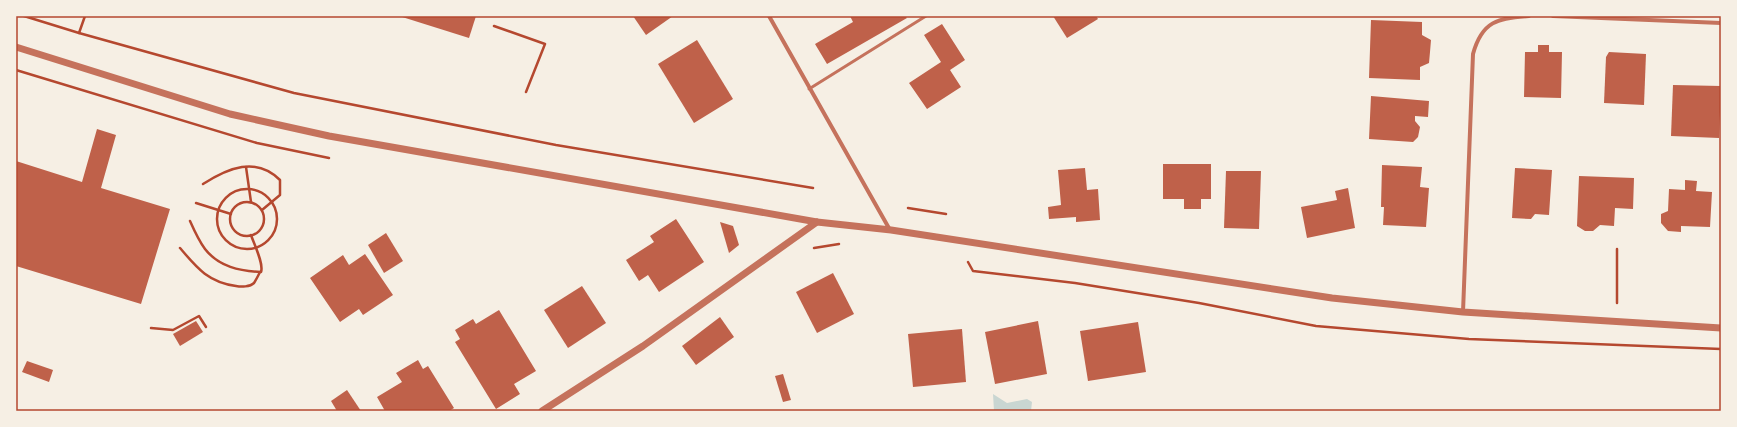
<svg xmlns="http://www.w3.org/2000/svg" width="1737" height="427" font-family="'PT Sans Narrow',sans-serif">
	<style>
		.water { fill: #c9d6d2 }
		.building { fill: #bf614a }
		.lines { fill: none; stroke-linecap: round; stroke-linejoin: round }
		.path { stroke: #b5482f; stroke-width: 2.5 }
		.service { stroke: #c5725c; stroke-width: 3 }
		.minor { stroke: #c5725c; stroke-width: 4 }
		.tertiary { stroke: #c5725c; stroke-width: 7 }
		.neatline { fill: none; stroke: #b5482f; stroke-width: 1.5 }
	</style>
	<rect width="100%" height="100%" fill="#f6efe4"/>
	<polygon class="water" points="993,394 1007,403 1027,399 1032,402 1031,411 994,411"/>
	<g class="building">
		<polygon points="399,16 476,16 469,38"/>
		<polygon points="633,16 673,16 646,35"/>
		<polygon points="850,16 905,16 907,18 827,64 815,44 853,22"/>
		<polygon points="1053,16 1096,16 1098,19 1067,38"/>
		<polygon points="1371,20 1422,22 1422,35 1431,40 1430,52 1429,63 1420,67 1420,80 1369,78"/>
		<polygon points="942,24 965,60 950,70 961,87 927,109 909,83 941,62 924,35"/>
		<polygon points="697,40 733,99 694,123 658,64"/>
		<polygon points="1538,45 1549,45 1549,52 1562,52 1561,98 1524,97 1525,52 1538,52"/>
		<polygon points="1609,52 1646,54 1644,105 1604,103 1606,57"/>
		<polygon points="1673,85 1721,86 1719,138 1671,136"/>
		<polygon points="1371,96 1429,101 1428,117 1415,116 1415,121 1420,127 1418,137 1413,142 1369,139"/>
		<polygon points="97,129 116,135 101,188 170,209 141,304 16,266 16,161 82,182"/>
		<polygon points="1163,164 1211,164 1211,199 1201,199 1201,209 1184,209 1184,199 1163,199"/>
		<polygon points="1382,165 1422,167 1420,187 1429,188 1426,227 1383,225 1384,207 1381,207"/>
		<polygon points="1085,168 1087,190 1098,189 1100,220 1076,222 1076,217 1049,219 1048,207 1061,205 1058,170"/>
		<polygon points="1515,168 1552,170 1549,215 1535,214 1531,219 1512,218"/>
		<polygon points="1226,171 1261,171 1259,229 1224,228"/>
		<polygon points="1579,176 1634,178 1633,209 1615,208 1614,226 1600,225 1593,231 1585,231 1577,226"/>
		<polygon points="1685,180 1697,181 1696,191 1712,192 1710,227 1681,226 1681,232 1668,231 1661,223 1661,214 1668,211 1669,189 1685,190"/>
		<polygon points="1348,188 1355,228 1307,238 1301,207 1337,200 1335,191"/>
		<polygon points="676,219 704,262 659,292 648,275 639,281 626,260 654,242 650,236"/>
		<polygon points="720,222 733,226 739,245 729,253"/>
		<polygon points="386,233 403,261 384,273 368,245"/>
		<polygon points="365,254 393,295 363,315 359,309 340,322 310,278 343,255 349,265"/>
		<polygon points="833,273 854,314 817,333 796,292"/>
		<polygon points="582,286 606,323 568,348 544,310"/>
		<polygon points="499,310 536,371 514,384 520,394 496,409 455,342 460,339 455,330 473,319 476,324"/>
		<polygon points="720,317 734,337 696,365 682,346"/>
		<polygon points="196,321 203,332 180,346 173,334"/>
		<polygon points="1038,321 1047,374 995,384 985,332"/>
		<polygon points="1138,322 1146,372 1088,381 1080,331"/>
		<polygon points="962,329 966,382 913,387 908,334"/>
		<polygon points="418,360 423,369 428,366 454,408 449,411 385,411 377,397 402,382 396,373"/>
		<polygon points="27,361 53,370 49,382 22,372"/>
		<polygon points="783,374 791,400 783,402 775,376"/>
		<polygon points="347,390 361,411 337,411 331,401"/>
	</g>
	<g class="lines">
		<g class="path">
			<polyline points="24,16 79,33 294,93 556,145 813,188"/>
			<polyline points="494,26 545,44 526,92"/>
			<polyline points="79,33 85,16"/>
			<polyline points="16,70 257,143 329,158"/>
			<polyline points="246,167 251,202"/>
			<path d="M203,184C228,168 256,156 280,180V195L262,210"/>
			<circle cx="247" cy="219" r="30"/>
			<circle cx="247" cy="219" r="17"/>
			<polyline points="196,203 231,214"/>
			<polyline points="908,208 946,214"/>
			<path d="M190,221C194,230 199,241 205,249C219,267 240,271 261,272C264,264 254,244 251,235"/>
			<path d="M180,248C197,268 208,282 236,286C241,287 250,287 254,283C256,280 258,276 260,272"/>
			<polyline points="814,248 839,244"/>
			<polyline points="968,262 973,271 1075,283 1199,303 1316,326 1469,339 1721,349"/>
			<polyline points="1617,303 1617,249"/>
			<polyline points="151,328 173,330 199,316 206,327"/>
		</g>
		<polyline class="service" points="809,89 926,16"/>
		<g class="minor">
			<polyline points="769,16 890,230"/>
			<polyline points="1553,16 1721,23"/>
			<path d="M1463,312L1473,54C1482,21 1498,18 1529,16"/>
		</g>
		<g class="tertiary">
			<polyline points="16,47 230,114 329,136 817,222 891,230 1332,298 1463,312 1721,328"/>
			<polyline points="542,411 643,346 817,222"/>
		</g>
	</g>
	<rect width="1737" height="427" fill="none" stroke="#f6efe4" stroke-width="34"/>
	<rect x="17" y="17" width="1703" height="393" class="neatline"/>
</svg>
